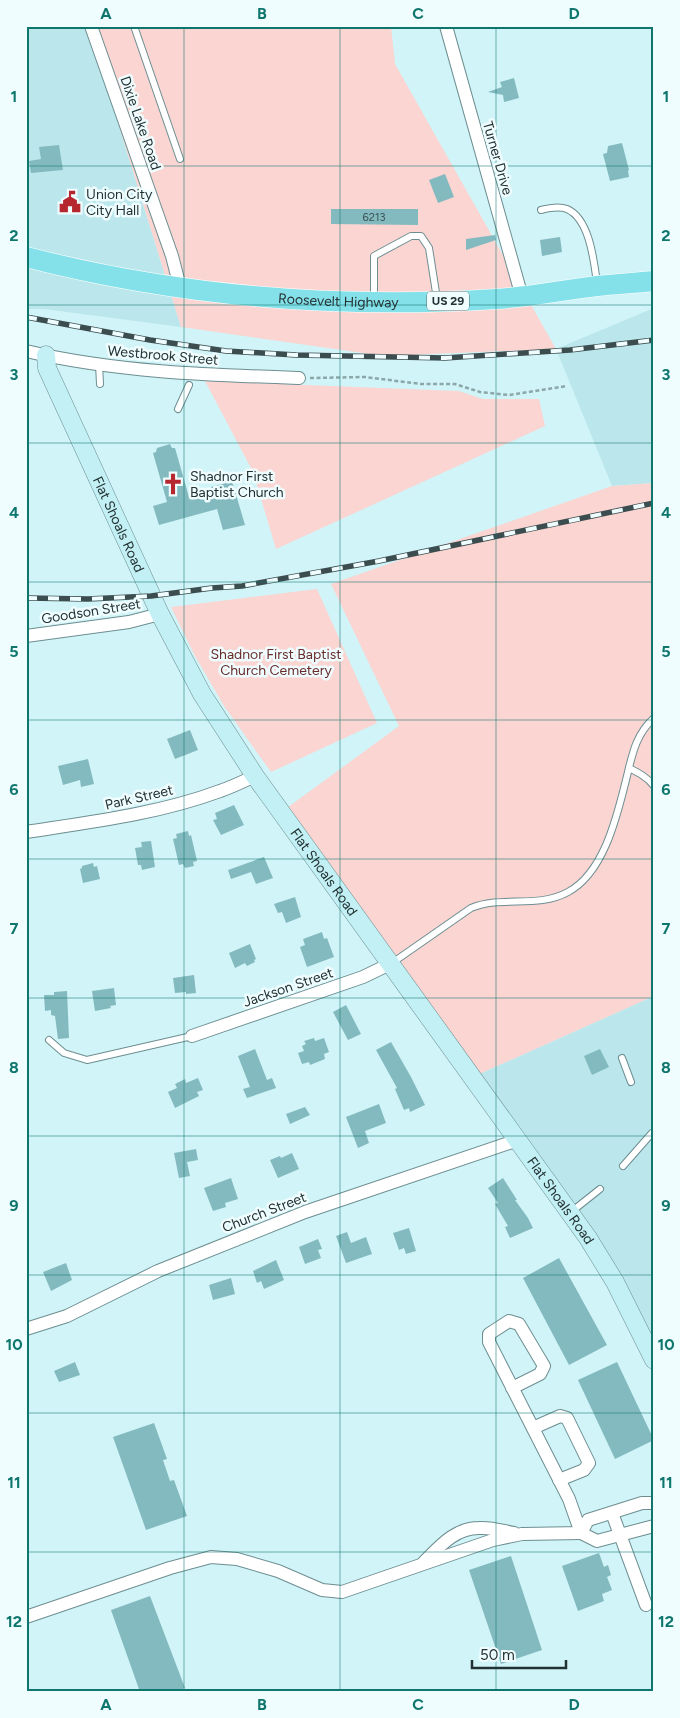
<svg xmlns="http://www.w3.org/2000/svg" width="680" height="1718" font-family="Figtree,sans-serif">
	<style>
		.built { fill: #bbe7ec }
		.green { fill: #fad5d2 }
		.building { fill: #83babf }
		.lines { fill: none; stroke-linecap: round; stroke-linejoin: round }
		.lane-casing { stroke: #6d8e91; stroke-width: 8 }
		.street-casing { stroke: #6d8e91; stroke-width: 14 }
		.secondary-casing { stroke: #6d8e91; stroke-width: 19 }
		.primary-casing { stroke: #fff; stroke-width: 21 }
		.path { stroke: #8ca7a9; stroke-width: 2.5; stroke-dasharray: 4 2.5; stroke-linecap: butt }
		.lane { stroke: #fff; stroke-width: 6 }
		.street { stroke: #fff; stroke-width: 12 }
		.secondary { stroke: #c2f0f4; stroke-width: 18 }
		.primary { stroke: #85e1e9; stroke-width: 20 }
		.rail-casing { stroke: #3c4d4f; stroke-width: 5.5 }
		.rail { stroke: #effdff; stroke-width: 4; stroke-dasharray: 11; stroke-linecap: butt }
		.grid { fill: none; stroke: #0f766e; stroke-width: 1; stroke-opacity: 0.55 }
		.labels { text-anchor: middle; stroke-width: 5; stroke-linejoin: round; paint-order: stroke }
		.number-label { font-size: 11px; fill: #3b5355 }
		.shield { fill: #effdff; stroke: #606e70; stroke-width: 1 }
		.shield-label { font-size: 12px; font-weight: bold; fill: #233132 }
		.street-label { font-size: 14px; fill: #233132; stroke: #effdff }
		.poi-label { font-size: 14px; fill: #233132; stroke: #effdff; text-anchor: start }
		.park-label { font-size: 14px; fill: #692d2b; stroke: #effdff }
		.neatline { fill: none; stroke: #0f766e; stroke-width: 2 }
		.grid-label { font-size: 16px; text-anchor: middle; font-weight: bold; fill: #0f766e }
	</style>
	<rect width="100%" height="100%" fill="#d1f4f8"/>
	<g class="built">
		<polygon points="26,26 88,26 181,327 44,309 26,309"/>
		<polygon points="654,308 654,483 612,486 556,349"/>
		<polygon points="654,996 654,1358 477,1075"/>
	</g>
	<g class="green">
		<polygon points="88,26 391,26 395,64 556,349 384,356 181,327"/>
		<polygon points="205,381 459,391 483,399 539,399 545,426 276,549 253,472"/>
		<polygon points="654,483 654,996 477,1075 280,813 399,726 331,584 612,486"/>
		<polygon points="317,589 377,723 271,772 224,706 195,656 171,607"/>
	</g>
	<g class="building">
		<polygon points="514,78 519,98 504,102 503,95 488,92 502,87 500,82"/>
		<polygon points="622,143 629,170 628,171 629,177 610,181 603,154 607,153 608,146"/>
		<polygon points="59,145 63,170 31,173 29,161 41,159 39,147"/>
		<polygon points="445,174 454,197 438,203 429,180"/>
		<polygon points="331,209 418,209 418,225 331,224"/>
		<polygon points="495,235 496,240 466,250 466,239"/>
		<polygon points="560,237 562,252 542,256 540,240"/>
		<polygon points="170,444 172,448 175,448 189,497 211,490 211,487 232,481 245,525 223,530 217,509 159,525 153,506 167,502 153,453 156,452 157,448"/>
		<polygon points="190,730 198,750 175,759 167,739"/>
		<polygon points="88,759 94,784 81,787 80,780 63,785 58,766"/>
		<polygon points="234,805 244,825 221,835 213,820 217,819 215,813"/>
		<polygon points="188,831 189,836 191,835 197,861 193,862 194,866 185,868 183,864 179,865 173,839 177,838 176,834"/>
		<polygon points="151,841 155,867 142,870 141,865 138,865 135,848 142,847 141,842"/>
		<polygon points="264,857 273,878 256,884 251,872 231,879 228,870"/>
		<polygon points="93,863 94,867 97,866 100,879 83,883 80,869 82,868 82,866"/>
		<polygon points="295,897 301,917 286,923 282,912 278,913 274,904"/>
		<polygon points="322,932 324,939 327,938 334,957 307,967 300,947 305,945 303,939"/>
		<polygon points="250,944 256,959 254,960 255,962 247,966 245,963 235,968 229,953"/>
		<polygon points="194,975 196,993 186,994 186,992 175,993 173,978"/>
		<polygon points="114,988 116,1005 110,1006 111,1008 95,1011 92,991"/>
		<polygon points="67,991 69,1038 58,1039 55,1016 51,1015 51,1010 45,1011 44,995 54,995 54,992"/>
		<polygon points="346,1005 361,1034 348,1040 333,1012"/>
		<polygon points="314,1038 315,1041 324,1038 329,1052 324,1054 325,1059 310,1065 309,1062 302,1064 298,1053 304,1051 302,1046 306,1044 304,1041"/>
		<polygon points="391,1042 411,1077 425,1105 410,1112 409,1108 404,1110 395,1089 397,1088 376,1050"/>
		<polygon points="255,1049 267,1080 272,1078 276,1088 247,1098 243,1089 250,1087 238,1056"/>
		<polygon points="600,1049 609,1067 592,1075 584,1056"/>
		<polygon points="198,1078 203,1090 197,1092 199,1096 175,1108 168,1092 177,1088 175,1084 185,1079 186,1083"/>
		<polygon points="379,1104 386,1123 365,1131 369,1143 358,1148 346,1117"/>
		<polygon points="305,1107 310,1115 290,1124 286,1114"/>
		<polygon points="196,1149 198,1160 187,1162 190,1176 179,1178 174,1153"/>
		<polygon points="292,1153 299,1169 278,1178 270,1160 280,1156 281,1158"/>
		<polygon points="231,1178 238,1199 225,1203 226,1207 213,1211 204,1188"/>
		<polygon points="503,1178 517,1200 515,1200 528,1218 533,1228 510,1238 505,1227 508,1226 495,1204 498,1203 488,1188"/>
		<polygon points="409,1228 416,1251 406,1254 404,1248 399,1250 393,1233"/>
		<polygon points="347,1232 351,1243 366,1237 372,1254 346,1263 336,1236"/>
		<polygon points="318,1239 322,1249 318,1250 321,1258 305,1264 299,1247"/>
		<polygon points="559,1258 607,1345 569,1365 523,1278"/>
		<polygon points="276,1260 284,1280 264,1289 261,1281 257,1283 253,1271"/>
		<polygon points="66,1263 72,1280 51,1291 43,1272"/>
		<polygon points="231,1278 235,1294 213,1300 209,1285"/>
		<polygon points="75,1362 80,1375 59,1382 54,1371"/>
		<polygon points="617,1362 654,1440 615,1459 578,1380"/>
		<polygon points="154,1423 167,1459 163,1460 170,1481 174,1480 187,1516 146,1530 113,1437"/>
		<polygon points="599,1553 604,1567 608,1565 611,1575 607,1577 612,1590 602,1594 604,1601 578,1611 562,1566"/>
		<polygon points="511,1556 542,1650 501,1664 469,1570"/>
		<polygon points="150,1596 185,1688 176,1692 140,1692 111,1610"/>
	</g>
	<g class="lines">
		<g class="lane-casing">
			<g id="lane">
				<polyline points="134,26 180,159"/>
				<path d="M541,210C549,208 559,206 567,209C590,219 594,262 597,283"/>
				<polyline points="374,300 374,256 411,236 421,236 429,248 437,299"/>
				<polyline points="99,364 100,384"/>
				<polyline points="178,409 189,385"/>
				<path d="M629,768C639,773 647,777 654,786"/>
				<path d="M392,963L471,908C503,895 537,909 568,892C604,873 617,816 626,780C632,756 635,735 654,718"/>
				<polyline points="49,1040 64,1053 87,1060 192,1036"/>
				<polyline points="622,1058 631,1082"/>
				<polyline points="623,1166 652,1133"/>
				<polyline points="571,1212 600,1189"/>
			</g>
		</g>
		<g class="street-casing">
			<g id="street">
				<polyline points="91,26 172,256 180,287"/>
				<polyline points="446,26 522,297"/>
				<path d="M26,351C115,372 208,375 299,378"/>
				<polyline points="26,636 129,622 160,614"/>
				<path d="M26,832C91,822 158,814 220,791C232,787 244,781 255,776"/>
				<polyline points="192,1036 363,977 392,963"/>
				<polyline points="26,1329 67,1316 158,1271 305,1212 518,1140"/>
				<polyline points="533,1428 560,1416 567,1418 589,1463 584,1470 559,1480"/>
				<polyline points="654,1503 642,1503 588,1520 581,1533 597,1541 654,1526"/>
				<polyline points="612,1513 646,1605"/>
				<path d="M424,1562C440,1546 455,1528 479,1528C491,1527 503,1531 514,1533"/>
				<polyline points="26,1617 170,1568 211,1557 237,1559 278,1571 322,1590 342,1592 493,1540 522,1534 581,1533 569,1499 489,1342 489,1334 509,1321 519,1324 544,1366 540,1374 512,1388"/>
			</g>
		</g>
		<g class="secondary-casing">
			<g id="secondary">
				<path id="s1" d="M46,355L47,368L160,614L202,694L255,776L588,1238L615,1282L654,1360"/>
			</g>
		</g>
		<g class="primary-casing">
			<g id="primary">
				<path id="s2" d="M26,257C178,296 339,309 496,299C530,297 563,290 597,286C616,284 635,283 654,281"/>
			</g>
		</g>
		<polyline class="path" points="310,378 365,377 421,384 455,384 480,392 509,395 567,386"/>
		<use href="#lane" class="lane"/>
		<use href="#street" class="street"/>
		<use href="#secondary" class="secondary"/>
		<use href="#primary" class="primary"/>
		<g class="rail-casing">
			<g id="rail">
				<polyline points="26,317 150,340 226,351 296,355 445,358 570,350 654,340"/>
				<polyline points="26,598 88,599 151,596 212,588 242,586 379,561 654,503"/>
			</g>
		</g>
		<use href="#rail" class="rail"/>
	</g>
	<path class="grid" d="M184,26V1692M340,26V1692M496,26V1692M26,166H654M26,305H654M26,443H654M26,582H654M26,720H654M26,859H654M26,998H654M26,1136H654M26,1275H654M26,1413H654M26,1552H654"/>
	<defs>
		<g id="civic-bare" transform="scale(1.725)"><path d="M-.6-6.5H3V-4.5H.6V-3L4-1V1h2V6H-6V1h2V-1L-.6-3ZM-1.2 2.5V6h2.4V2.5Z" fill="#b6262e" stroke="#effdff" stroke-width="2.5" paint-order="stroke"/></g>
		<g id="church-bare" transform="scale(1.725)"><path d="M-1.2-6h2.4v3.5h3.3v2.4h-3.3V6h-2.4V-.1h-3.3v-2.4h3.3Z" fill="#b6262e" stroke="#effdff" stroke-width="2.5" paint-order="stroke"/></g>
	</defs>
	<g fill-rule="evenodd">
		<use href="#civic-bare" x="70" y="202"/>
		<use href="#church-bare" x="173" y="484"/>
	</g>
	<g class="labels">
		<g class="number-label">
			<text x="374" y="221">6213</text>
		</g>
		<rect class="shield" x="427" y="291.5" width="42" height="19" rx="4"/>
		<g class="shield-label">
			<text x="448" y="305">US 29</text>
		</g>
		<g class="street-label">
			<text transform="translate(141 123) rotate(71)" y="5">Dixie Lake Road</text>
			<text transform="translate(498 158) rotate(74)" y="5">Turner Drive</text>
			<text dy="5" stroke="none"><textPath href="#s2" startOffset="316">Roosevelt Highway</textPath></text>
			<text transform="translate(163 355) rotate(5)" y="5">Westbrook Street</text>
			<text dy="5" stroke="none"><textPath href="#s1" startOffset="185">Flat Shoals Road</textPath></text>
			<text transform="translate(91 611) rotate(-9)" y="5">Goodson Street</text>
			<text transform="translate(139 797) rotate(-13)" y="5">Park Street</text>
			<text dy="5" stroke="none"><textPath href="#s1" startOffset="590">Flat Shoals Road</textPath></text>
			<text transform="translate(288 987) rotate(-19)" y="5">Jackson Street</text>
			<text dy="5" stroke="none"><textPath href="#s1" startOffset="995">Flat Shoals Road</textPath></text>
			<text transform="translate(264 1212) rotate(-21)" y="5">Church Street</text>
		</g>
		<g class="poi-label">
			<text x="86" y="199">Union City<tspan x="86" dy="16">City Hall</tspan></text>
			<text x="190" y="481">Shadnor First<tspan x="190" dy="16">Baptist Church</tspan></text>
		</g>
		<g class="park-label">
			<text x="276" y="659">Shadnor First Baptist<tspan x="276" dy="16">Church Cemetery</tspan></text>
		</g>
	</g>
	<rect width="680" height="1718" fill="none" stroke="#effdff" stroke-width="55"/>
	<path d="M472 1660v8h94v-8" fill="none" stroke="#233132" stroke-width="2.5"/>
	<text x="480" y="1660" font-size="15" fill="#233132" stroke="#effdff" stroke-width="4" paint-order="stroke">50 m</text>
	<rect x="28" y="28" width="624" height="1662" class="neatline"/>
	<g class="grid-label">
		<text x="106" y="19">A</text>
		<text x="262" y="19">B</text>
		<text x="418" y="19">C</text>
		<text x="574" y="19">D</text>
		<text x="14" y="102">1</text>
		<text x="666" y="102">1</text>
		<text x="14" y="241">2</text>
		<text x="666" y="241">2</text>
		<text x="14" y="380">3</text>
		<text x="666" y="380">3</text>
		<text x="14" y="518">4</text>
		<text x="666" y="518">4</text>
		<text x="14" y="657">5</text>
		<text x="666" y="657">5</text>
		<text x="14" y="795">6</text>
		<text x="666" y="795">6</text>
		<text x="14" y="934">7</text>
		<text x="666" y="934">7</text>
		<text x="14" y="1073">8</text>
		<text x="666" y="1073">8</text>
		<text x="14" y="1211">9</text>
		<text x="666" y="1211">9</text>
		<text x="14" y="1350">10</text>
		<text x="666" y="1350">10</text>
		<text x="14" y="1488">11</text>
		<text x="666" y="1488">11</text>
		<text x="14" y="1627">12</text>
		<text x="666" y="1627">12</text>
		<text x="106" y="1710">A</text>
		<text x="262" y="1710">B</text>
		<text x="418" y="1710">C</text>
		<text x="574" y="1710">D</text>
	</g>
</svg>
